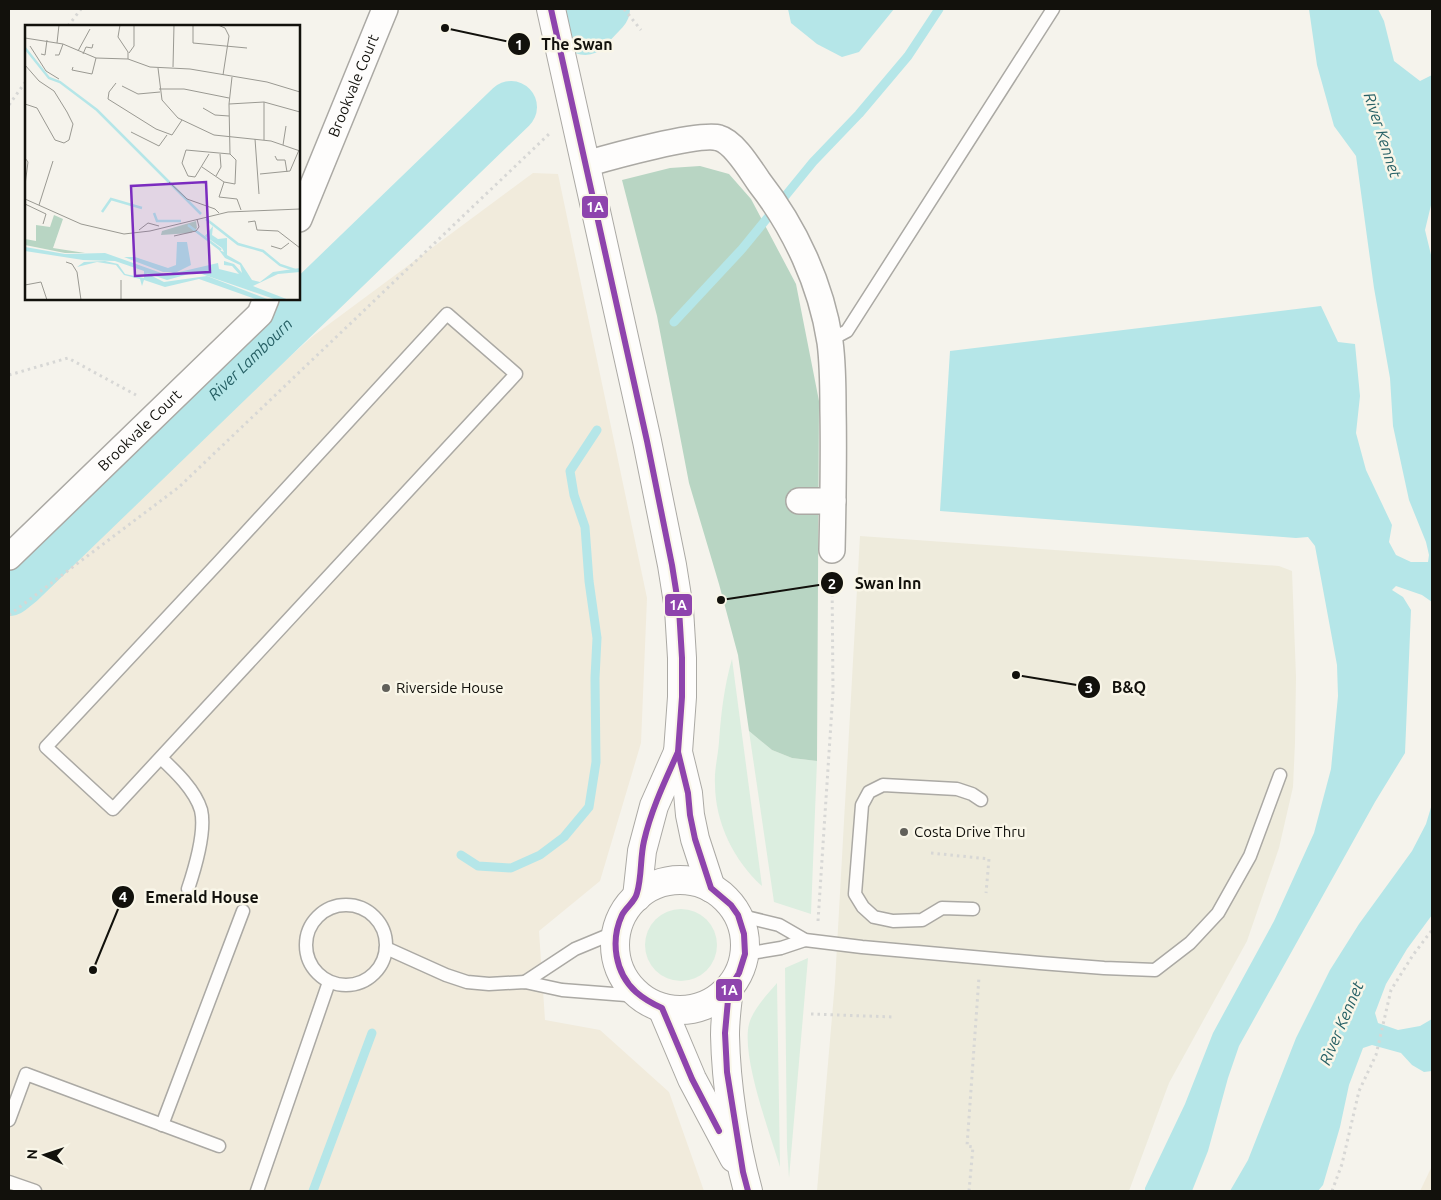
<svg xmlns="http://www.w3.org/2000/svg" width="1441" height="1200" font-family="Ubuntu,sans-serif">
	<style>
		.built { fill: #eeebdc }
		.industrial { fill: #f1ebdc }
		.green { fill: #dceee0 }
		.forest { fill: #b8d5c3 }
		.water { fill: #b5e6e8 }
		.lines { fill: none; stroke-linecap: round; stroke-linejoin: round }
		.stream { stroke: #b5e6e8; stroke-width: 9 }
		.river { stroke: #b5e6e8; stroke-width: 52 }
		.service-casing { stroke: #aba9a4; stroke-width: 15 }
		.minor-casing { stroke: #aba9a4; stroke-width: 28 }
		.primary-casing { stroke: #aba9a4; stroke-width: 30 }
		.path { stroke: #d7d7d5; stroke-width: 3; stroke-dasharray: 2.5 4; stroke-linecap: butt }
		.service { stroke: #fefdfc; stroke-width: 12 }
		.minor { stroke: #fefdfc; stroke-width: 25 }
		.primary { stroke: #fefdfc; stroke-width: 28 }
		.bus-1-casing { stroke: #f9f6e8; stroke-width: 10 }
		.bus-1 { stroke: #8e44ad; stroke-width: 6 }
		.poi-dot { fill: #61605a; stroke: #f9f6e8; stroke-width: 2 }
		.labels { text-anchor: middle; stroke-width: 5; stroke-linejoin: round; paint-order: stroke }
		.street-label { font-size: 15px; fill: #12110c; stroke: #f9f6e8 }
		.poi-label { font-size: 15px; fill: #12110c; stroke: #f9f6e8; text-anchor: start }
		.water-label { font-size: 16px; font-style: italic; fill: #266065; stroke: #f9f6e8 }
		.inset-river { fill: none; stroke: #b5e6e8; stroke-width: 2.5 }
		.inset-road { fill: none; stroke: #9a9992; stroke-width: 1 }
		.view { fill: #7b2cbf; fill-opacity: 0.15; stroke: #7b2cbf; stroke-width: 2.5 }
		.inset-edge { fill: none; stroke: #12110c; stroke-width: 2.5 }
		.leader { fill: none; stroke: #12110c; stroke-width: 2 }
		.callout-dot { fill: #12110c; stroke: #f9f6e8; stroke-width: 2 }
		.mark-label { font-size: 15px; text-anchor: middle; font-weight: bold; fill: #fff }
		.callout-label { font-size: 16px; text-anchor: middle; font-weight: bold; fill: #12110c; stroke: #f9f6e8; stroke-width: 5; stroke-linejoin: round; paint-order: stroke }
		.line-badge { stroke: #f9f6e8; stroke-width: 2 }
		.badge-label { font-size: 14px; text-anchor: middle; font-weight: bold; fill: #fff }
	</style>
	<rect width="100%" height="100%" fill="#f5f3ec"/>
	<polygon class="built" points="860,536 1279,566 1292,571 1296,677 1295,743 1293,787 1279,848 1247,941 1169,1083 1129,1191 817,1191 835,982"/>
	<g class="industrial">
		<polygon points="533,173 558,174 647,598 641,743 600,881 539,931 545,1020 600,1030 669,1092 704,1191 9,1191 9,606 313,336"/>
		<polygon points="1432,1166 1432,1191 1420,1191"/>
	</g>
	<g class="green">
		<path d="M732,659L762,886C734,861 715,822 715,784C714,771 718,756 719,742C721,714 724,687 732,659Z"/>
		<polygon points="749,731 772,750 792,758 817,761 811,914 774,902"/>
		<circle cx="681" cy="945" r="36"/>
		<polygon points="808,958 789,1178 787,1147 785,968"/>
		<path d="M777,983L780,1167C770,1133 741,1057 749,1024C753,1009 767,995 777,983Z"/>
	</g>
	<polygon class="forest" points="700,166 729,174 751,199 796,284 819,401 817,761 792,758 772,750 749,731 738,655 719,584 689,483 657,316 622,180 670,168"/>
	<g class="water">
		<polygon points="788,9 894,9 859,52 842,57 817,44 791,23"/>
		<polygon points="1309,9 1378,9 1384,21 1394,61 1420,81 1432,75 1432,201 1425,230 1432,259 1432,602 1422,595 1396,586 1392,590 1403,597 1411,610 1405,753 1375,802 1239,1046 1228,1078 1208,1151 1192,1191 1145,1191 1145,1188 1185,1104 1213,1033 1274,921 1314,833 1331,769 1338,696 1337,665 1315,546 1308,537 1296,538 940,511 950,351 1321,306 1338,342 1355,344 1360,396 1356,433 1366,470 1392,525 1389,542 1396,555 1411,562 1428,562 1429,555 1426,542 1409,500 1393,426 1390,378 1374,288 1356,156 1334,126 1317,65"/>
		<polygon points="1432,804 1432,915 1407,949 1386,984 1375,1013 1378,1023 1398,1030 1420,1026 1432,1019 1432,1071 1424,1072 1412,1065 1401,1053 1372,1045 1363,1048 1349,1085 1340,1127 1323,1185 1318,1191 1230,1191 1248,1160 1296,1038 1330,970 1359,924 1412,851 1426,824"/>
	</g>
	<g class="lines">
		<g class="stream">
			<polyline points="674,322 742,249 813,162 859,114 908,56 939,9"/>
			<polyline points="461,855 478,866 511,868 540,855 564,837 589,807 596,762 595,678 597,638 589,581 585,527 574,495 570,471 597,430"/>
			<polyline points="313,1191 372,1033"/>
		</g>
		<g class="river">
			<polyline points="585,29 604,9"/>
			<path id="s1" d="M9,590L19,582L511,107"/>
		</g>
		<g class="service-casing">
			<g id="service">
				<polygon points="447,314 516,374 113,809 46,747 218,563"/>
				<polyline points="830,340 847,331 1053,9"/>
				<path d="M161,758C175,771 195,790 201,810C206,831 195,868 188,889"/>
				<circle cx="346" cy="945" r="40"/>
				<polyline points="973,909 942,908 922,920 893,921 874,917 863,907 855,894 862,805 869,792 883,785 957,789 972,794 981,800"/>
				<polyline points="738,915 779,925 805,940 862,947 1040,963 1104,968 1155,970 1190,943 1218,913 1250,856 1280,775"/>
				<polyline points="386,948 446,975 467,982 489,984 525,982 562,990 639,996"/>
				<polyline points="745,954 781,948 805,940"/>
				<polyline points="525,982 575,949 616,932"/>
				<polyline points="9,1120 26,1074 219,1146"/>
				<polyline points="162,1125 243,911"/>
				<polyline points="9,1182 35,1191"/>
				<polyline points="257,1191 329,982"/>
			</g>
		</g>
		<g class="minor-casing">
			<g id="minor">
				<path d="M586,164C610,157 700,132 719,138C734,142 750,169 759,182C795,228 821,284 830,342C833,365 833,388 833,410C834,457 833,503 832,550"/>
				<path id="s2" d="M299,219L385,9"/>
				<polyline points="799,501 833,501"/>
				<path id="s3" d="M9,557L260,314L266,299"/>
			</g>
		</g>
		<g class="primary-casing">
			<g id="primary">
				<polyline points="551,9 647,441 672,565 679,609 682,658 682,697 678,752 688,793 690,815 695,839 711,888"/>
				<circle cx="680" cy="945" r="65"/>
				<polyline points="637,897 642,851 654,806 678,752"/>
				<path d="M729,989C727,1004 725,1020 725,1035C726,1085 735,1143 748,1191"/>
				<polyline points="662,1008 692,1079 734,1158"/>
			</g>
		</g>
		<g class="path">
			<polyline points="624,9 641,30"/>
			<polyline points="68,26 81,9"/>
			<polyline points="9,105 26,81"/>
			<polyline points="9,375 68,358 136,395"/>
			<polyline points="9,615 179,487 549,134"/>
			<polyline points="931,853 989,859 986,893"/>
			<polyline points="818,921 833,692 832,576"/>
			<polyline points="811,1014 894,1017"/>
			<polyline points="969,1191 973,1147 967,1146 979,977"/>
			<polyline points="1332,1191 1342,1164 1359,1091 1376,1055 1391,990 1413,955 1432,930"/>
		</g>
		<use href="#service" class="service"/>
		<use href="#minor" class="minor"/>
		<use href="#primary" class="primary"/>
		<g class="bus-1-casing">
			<g id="bus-1">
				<polyline points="551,9 647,441 672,565 679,609 682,658 682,697 678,752 688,793 690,815 695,839 711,888 731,905 738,915 744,934 745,954 739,973 729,989 725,1033 727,1072 743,1172 748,1191"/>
				<path d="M678,752C665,781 651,810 644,841C640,858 642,876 637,893C635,902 626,907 622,915C610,941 615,973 636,992C644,999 653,1004 662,1008L692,1079L719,1131"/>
			</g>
		</g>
		<use href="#bus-1" class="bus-1"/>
	</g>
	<g class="poi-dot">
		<circle cx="386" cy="688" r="5"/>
		<circle cx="904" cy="832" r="5"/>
	</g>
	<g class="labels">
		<g class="street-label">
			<text dy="5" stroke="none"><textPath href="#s2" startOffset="144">Brookvale Court</textPath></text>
			<text dy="5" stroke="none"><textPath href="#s3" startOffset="182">Brookvale Court</textPath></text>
		</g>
		<g class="poi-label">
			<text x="396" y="693">Riverside House</text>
			<text x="914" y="837">Costa Drive Thru</text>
		</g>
		<g class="water-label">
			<text transform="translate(1383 135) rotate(72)" y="6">River Kennet</text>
			<text dy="6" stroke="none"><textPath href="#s1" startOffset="334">River Lambourn</textPath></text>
			<text transform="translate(1341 1023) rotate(-67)" y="6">River Kennet</text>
		</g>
	</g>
	<g transform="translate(25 25)">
		<rect width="275" height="275" fill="#f5f3ec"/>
		<path d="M29,190L38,194L28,223L60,228H40L0,220V214L11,216V200L25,202ZM171,196L172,203L166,208L136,210L137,206Z" fill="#b8d5c3"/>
		<path d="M188,201L187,210L193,214L202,213V230L216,238L227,255L235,257L248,247L275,243V247L253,249L228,261L264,275H252L171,247L142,255L121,248L139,257L182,251L245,275H233L174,254L140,262L119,255L117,261L115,254L99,250L91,240L72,237L52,242L59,237L80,236L93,239L100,249L119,253V246L90,236L58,235L0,226V222L40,229L80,228L142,250L148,247H138L99,232H110L143,243L151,240L152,217H162L166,240L150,248L193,238L194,244L214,249L207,241L199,240V236L209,239L217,248L215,240L200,233L194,225L199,227L197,223L180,211Z" fill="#b5e6e8"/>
		<path class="inset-river" d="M0,23L24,53L35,57L72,85L176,189M77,187L86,174L117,183M129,188L132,196H156M181,194L213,219L238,226L255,240L270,245M163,200L196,225"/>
		<path class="inset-road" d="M95,0L93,12L103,27V34M168,0V18L222,23M193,0L200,3L204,11L198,50M0,13L38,19L71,33L103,34L125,42L165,44L242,57L275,67M32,18L34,0M5,21L21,46L34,54M53,26L65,4M104,28L109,21V0M16,29L20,30L22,15M58,29L61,22L67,23L68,19M30,30H34L38,19M0,40L14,56L29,66L42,87L48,99L44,115L39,118L30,115L12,83L0,79M48,42L47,45L67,49L71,33M148,42L149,0M133,43L137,75L153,93L189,110L246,116L275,126M91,58L84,67L83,74L131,104L147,110L157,95M97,61L113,69L135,67M134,64H159L204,73M204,79L239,77L275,87M178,83L190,90L204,91M106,107L134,121L142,110M230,114L234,169M239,115V77M258,120L261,101M184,129L170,152L163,151L157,138L161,125L205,129M205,129L204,79L207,52M250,131L252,135H260L262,147M0,133L3,137L0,160M177,142L199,157L210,159L211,135L205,129M235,149L265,146L274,125M191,151L196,142L195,129M144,157L162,174L190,184L194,188M199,157L194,172L212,174L216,185M0,174L56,199L99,209L125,206L203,187L275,184M0,179L21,189L18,199M14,180L28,136M223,197L230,196L232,205L253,206L275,223M114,205L123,198L134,201M149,211L171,206L174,202L172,194M246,221L256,224L264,218M41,237L47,239L52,247L56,275M96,255V275M0,260L16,257L22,275"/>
		<path class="view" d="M181,157L185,247L110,251L106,161Z"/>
		<rect width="275" height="275" class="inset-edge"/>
	</g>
	<path class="leader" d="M445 28L519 44M721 600L832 583M1016 675L1089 687M93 970L123 897"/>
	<g class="callout-dot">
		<circle cx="445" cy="28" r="5"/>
		<circle cx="721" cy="600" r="5"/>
		<circle cx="1016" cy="675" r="5"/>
		<circle cx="93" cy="970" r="5"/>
		<circle cx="519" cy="44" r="12"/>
		<circle cx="832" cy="583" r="12"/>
		<circle cx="1089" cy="687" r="12"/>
		<circle cx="123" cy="897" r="12"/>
	</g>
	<g class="mark-label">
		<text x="519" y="50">1</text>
		<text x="832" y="589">2</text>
		<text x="1089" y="693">3</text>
		<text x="123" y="902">4</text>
	</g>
	<g class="callout-label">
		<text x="577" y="50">The Swan</text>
		<text x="888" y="589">Swan Inn</text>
		<text x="1129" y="693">B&amp;Q</text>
		<text x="202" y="903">Emerald House</text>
	</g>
	<g class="line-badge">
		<rect x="581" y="195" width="28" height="24" rx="5" fill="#8e44ad"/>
		<rect x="664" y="593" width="29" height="24" rx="5" fill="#8e44ad"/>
		<rect x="715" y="978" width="28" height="24" rx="5" fill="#8e44ad"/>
	</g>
	<g class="badge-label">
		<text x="595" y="212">1A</text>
		<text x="678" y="610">1A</text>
		<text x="729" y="995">1A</text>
	</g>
	<rect width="1441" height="1200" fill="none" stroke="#12110c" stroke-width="20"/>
	<g transform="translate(45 1155) rotate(273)" stroke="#f9f6e8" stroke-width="4" paint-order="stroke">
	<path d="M0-4L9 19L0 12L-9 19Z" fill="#12110c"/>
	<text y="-8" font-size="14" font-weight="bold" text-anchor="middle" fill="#12110c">N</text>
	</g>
</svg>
